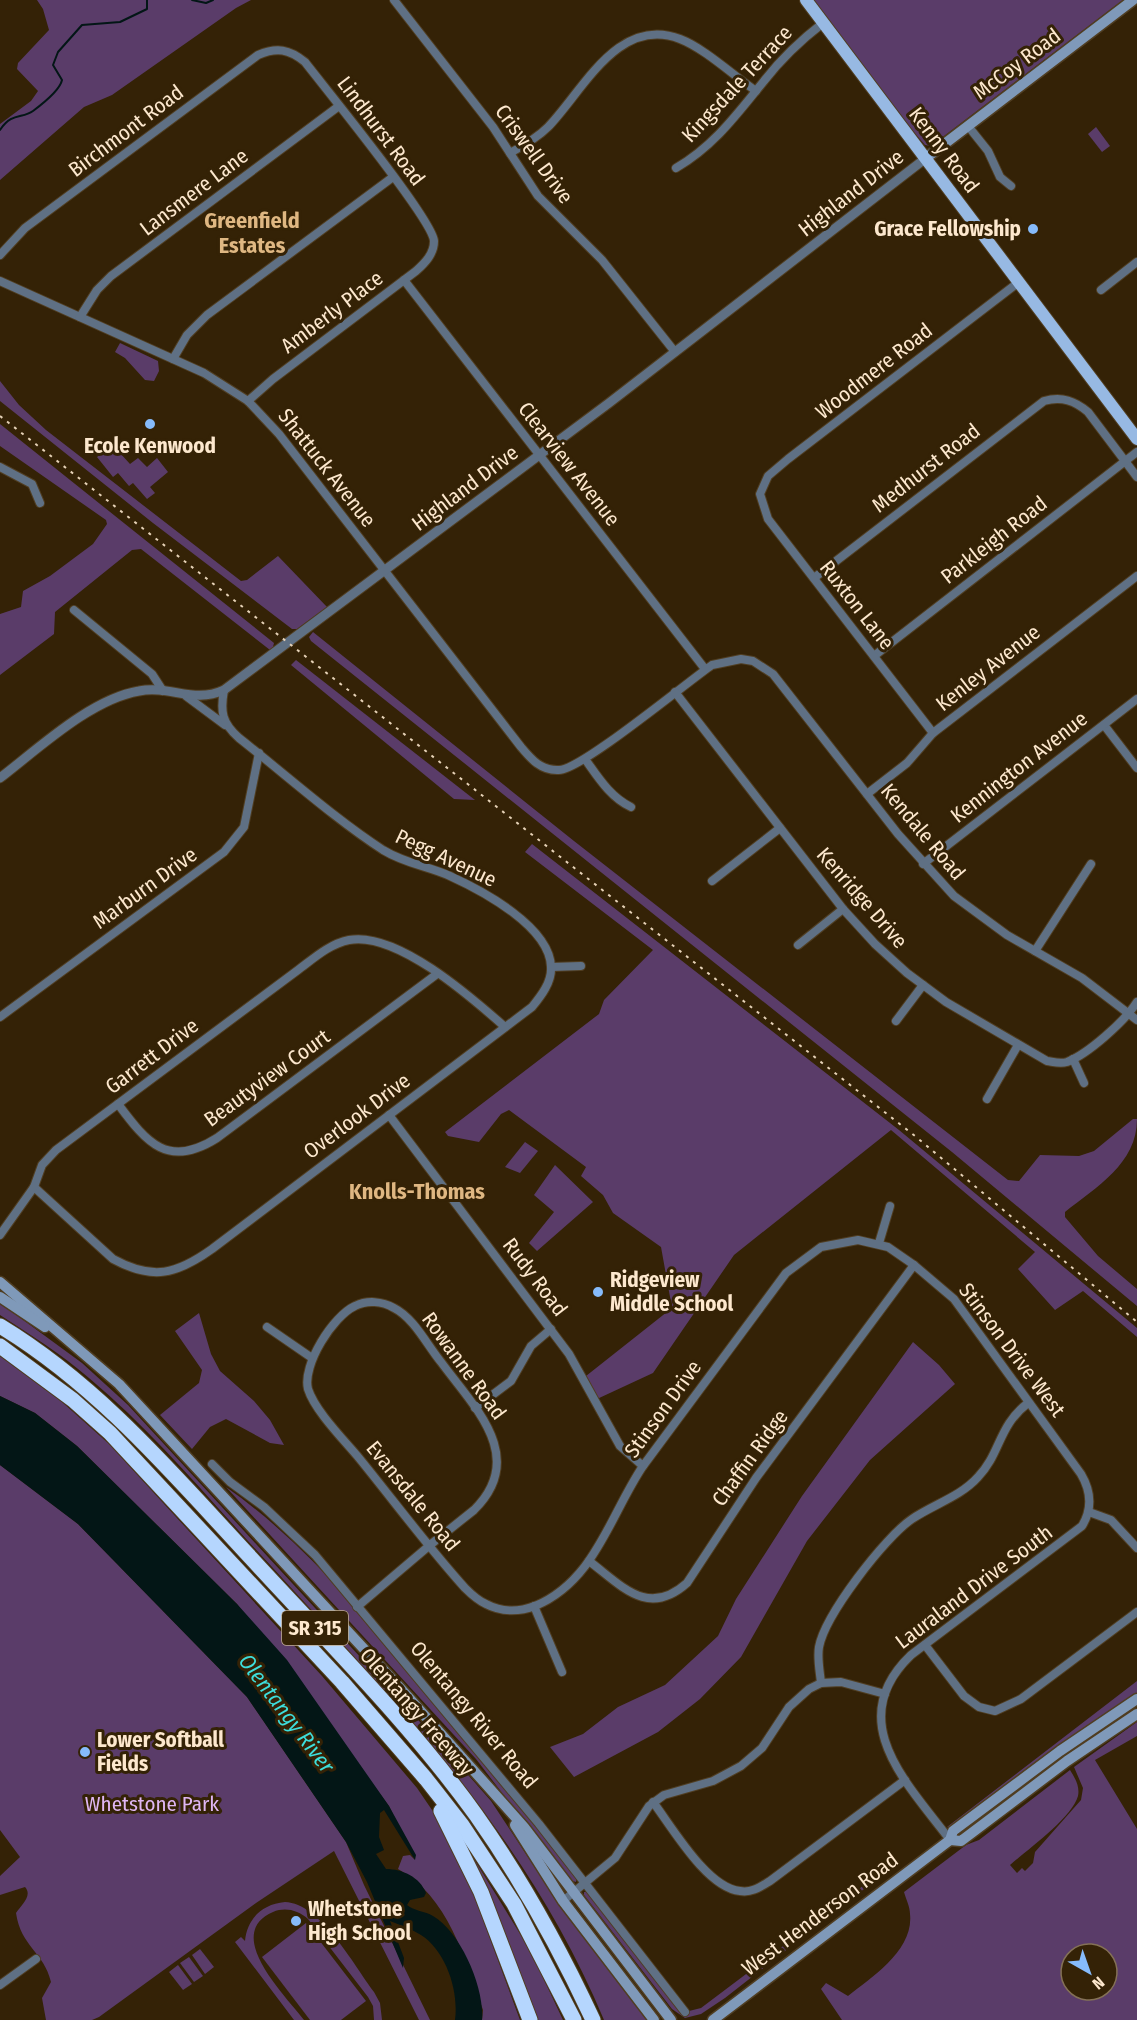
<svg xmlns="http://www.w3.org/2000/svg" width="1137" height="2020" font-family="'Fira Sans Condensed',sans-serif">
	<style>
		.green { fill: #5a3c69; fill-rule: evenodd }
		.water { fill: #031616 }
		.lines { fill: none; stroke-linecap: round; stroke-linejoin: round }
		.stream { stroke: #031616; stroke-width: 2 }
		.minor-casing { stroke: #503e22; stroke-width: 10 }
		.tertiary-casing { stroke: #503e22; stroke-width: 11 }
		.secondary-casing { stroke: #503e22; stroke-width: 13 }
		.primary-casing { stroke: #503e22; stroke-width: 14 }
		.motorway-casing { stroke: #503e22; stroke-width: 17 }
		.minor { stroke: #5f7084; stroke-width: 8 }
		.tertiary { stroke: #5f7084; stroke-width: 9 }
		.secondary { stroke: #7f99b9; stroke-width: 10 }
		.primary { stroke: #97b9e3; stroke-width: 12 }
		.motorway { stroke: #b5d6fe; stroke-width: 15 }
		.rail { stroke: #e6d2b7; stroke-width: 2; stroke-dasharray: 3 6; stroke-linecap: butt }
		.poi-dot { fill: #86bbfb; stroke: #342206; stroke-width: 2 }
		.labels { text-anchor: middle; stroke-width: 6; stroke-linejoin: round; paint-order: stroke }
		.shield { fill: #342206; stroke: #c1ad92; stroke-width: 1.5 }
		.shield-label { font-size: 20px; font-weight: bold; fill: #fde8ce }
		.street-label { font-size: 21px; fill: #fde8ce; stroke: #342206 }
		.poi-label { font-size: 21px; font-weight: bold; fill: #fde8ce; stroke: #342206; text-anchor: start }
		.park-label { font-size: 21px; fill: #dfb6f4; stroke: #342206 }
		.neighbourhood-label { font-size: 22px; font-weight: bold; fill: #dfb782; stroke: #342206 }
		.water-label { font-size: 22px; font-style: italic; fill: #3ddddb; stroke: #342206 }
	</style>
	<rect width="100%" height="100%" fill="#342206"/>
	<g class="green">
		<polygon points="37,0 251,0 236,8 112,95 84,107 0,180 0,124 31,101 38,91 17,69 18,63 49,30 43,9"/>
		<polygon points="813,0 1123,0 931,146 925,145 911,129"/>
		<polygon points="1096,127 1110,146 1102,152 1088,134"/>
		<polygon points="120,343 158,361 159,371 154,381 145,380 125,358 115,352"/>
		<polygon points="0,381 19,405 46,430 241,581 247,580 278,556 327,607 297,629 292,629 153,523 0,401"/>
		<polygon points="0,424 274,643 273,647 270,650 141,549 132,550 55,612 54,634 0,675 0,614 21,607 23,591 50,576 93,544 107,524 106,520 0,446"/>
		<polygon points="109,441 130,464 138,458 147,467 157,458 168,472 150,487 155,493 147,499 133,483 129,486 118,473 113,477 97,457 106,450 103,446"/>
		<path d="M313,632L574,841L1008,1180L1019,1181L1040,1155L1079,1156L1094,1151L1133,1119H1137C1137,1164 1096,1187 1065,1212V1217L1098,1256L1137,1289V1306L952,1152L311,641L309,637Z"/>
		<polygon points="296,660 475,800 454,799 291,665"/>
		<polygon points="532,844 899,1130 1137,1328 1137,1337 1083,1291 1055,1310 1018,1269 1035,1252 891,1130 734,1255 653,1373 597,1399 586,1376 672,1308 661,1247 613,1213 603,1195 581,1176 586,1167 509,1110 501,1114 479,1142 448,1136 445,1132 599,1014 604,1000 653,950 525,852"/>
		<polygon points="525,1142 538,1151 520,1173 505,1167"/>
		<polygon points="555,1165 593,1202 537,1251 529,1243 554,1212 534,1195"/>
		<path d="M0,1303L82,1363L128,1405L455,1760L491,1801L549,1889L648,2020H604C529,1839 402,1709 272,1567C212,1503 156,1434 89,1378C61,1354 31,1335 0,1315Z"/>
		<polygon points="199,1313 211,1354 220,1371 254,1401 270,1420 284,1445 270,1443 226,1419 210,1427 192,1449 160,1415 199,1383 202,1370 175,1331"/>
		<polygon points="913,1342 939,1365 955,1384 870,1460 807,1541 741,1657 700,1699 658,1732 574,1777 550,1747 583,1734 618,1707 665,1685 718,1636 736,1599 802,1496"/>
		<path d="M0,1356L62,1402L109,1444L322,1676L417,1788L445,1829L464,1868L520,2020H482L483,2010C465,1959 448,1896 398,1869L403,1856L410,1855L415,1860L389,1806L237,1604L77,1446L35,1413L0,1396Z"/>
		<path d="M0,1465L78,1524L247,1697L346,1842L364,1885L430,2020H419L334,1851L256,1903L99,2017L92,2020H46L42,1998L51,1982C44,1952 21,1947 16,1913C21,1905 33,1896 25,1887L0,1895V1876L20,1857L0,1830Z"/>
		<path d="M226,1487C300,1539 360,1610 417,1679C471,1745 524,1811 577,1877L576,1882L569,1880L476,1759Z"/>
		<polygon points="1137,1681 1137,1693 1079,1731 952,1826 947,1827"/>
		<path d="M1137,1722V1736L1095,1760L1137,1829V2020H842L821,1989L826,1983L848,1996C872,1977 914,1950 910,1914C910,1907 906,1899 904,1892L966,1845L979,1840L1070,1770C1075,1778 1080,1786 1078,1796C1072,1818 1027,1850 1010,1865L1017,1873L1022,1868L1025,1871L1033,1863L1035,1852L1081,1800L1083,1788L1074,1767ZM1071,1954H1107V1990H1071Z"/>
		<polygon points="471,1854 530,1950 563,2020 536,2020 468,1855"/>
		<polygon points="888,1867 887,1871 725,1998 701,2014 685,2018 672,2009 584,1895 584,1892 588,1892 685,2012 701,2008"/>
		<path d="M285,1902C320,1903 354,1965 374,1992L380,2003L382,2020H374L373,2006L368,1997L308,1919C298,1910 285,1907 273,1912C222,1934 286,1996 304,2020H294L235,1942L241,1937L245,1941C247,1919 262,1904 285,1902Z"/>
		<polygon points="306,1923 366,2001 341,2020 310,2020 262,1957"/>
		<polygon points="200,1949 214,1967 205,1974 192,1955"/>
		<polygon points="189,1957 203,1976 194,1982 180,1963"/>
		<polygon points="178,1965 192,1984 183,1990 169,1972"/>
	</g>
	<path class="water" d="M0,1396L35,1413L77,1446L237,1604L287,1660L389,1806L416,1855L415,1860L384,1810L380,1813L379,1837L384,1850L376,1854L386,1869C402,1869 420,1877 426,1893L424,1897L410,1900L407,1905C414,1911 425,1911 433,1916C461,1932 485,1989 482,2020H455C459,1991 446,1951 421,1935C411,1929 400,1925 390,1921L404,1958L403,1968L367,1882L346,1842L247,1697L78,1524L0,1465Z"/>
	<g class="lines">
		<g class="stream">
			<polyline points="192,0 206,3 213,0"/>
			<path d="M0,130C12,112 22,119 33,111C41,105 60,90 62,80L53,65L58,52L82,25L120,22L147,9V0"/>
		</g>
		<g class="minor-casing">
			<g id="minor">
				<polyline points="394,0 493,127 538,196 602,260 675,352"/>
				<polyline points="968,126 988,151 1000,177 1011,186"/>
				<path d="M510,153C523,146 537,138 548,127C583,91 618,15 680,39C704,48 734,76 756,91"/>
				<path d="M676,168C714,146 737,114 764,81C781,59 801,40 823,23"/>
				<path d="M0,255L25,228L258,55C277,47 289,49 305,62C325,88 433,220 434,241C434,254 425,263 416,271L273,379L248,401"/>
				<polyline points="404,280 705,669"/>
				<path d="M0,281L204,373L248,401L279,434L521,747C531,759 541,771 559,770C581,770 686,683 712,665L741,659L753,661L773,674L898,834L954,896L1007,935L1082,978L1137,1020"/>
				<polyline points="1101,290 1137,262"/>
				<polyline points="80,317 97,290 111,276 339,106"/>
				<polyline points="173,359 187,335 207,315 393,177"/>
				<polyline points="0,467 32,484 40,503"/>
				<path d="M814,578L1044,401C1062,396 1075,401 1088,412L1137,477"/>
				<polyline points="74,610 152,674 163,691"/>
				<polyline points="874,656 1137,452"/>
				<path d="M675,692L843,909L875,944L907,973L946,1002L1047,1061C1054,1062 1060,1064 1067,1062C1088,1054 1125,1021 1137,1002"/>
				<polyline points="186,696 225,725"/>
				<polyline points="1104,725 1137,768"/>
				<polyline points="933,733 768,519 760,494 768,476 788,459 1019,282"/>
				<path d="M585,759C598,777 610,797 631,807"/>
				<polyline points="867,794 907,763 933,733 1137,576"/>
				<polyline points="923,864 1137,699"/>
				<polyline points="712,881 780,828"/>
				<polyline points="798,945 843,909"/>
				<polyline points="1035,951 1091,864"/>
				<polyline points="551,967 581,966"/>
				<polyline points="0,1017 224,852 244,827 259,753"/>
				<polyline points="896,1021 923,985"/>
				<polyline points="1073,1059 1084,1083"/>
				<polyline points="987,1099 1018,1045"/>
				<path d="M118,1104C147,1143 168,1169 217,1138L437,974"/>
				<polyline points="389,1115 569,1354 620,1446 643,1466"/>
				<path d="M34,1187L113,1259C153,1281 177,1274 212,1249L532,1007C541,996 552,982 551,967C550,927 483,891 450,876C428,866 406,864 383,850C335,819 285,774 239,738C222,723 220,712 224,690"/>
				<path d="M0,1235L34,1187L42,1165L56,1150L298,970C313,959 329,944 349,940C396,931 470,996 505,1027"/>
				<polyline points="879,1243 890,1206"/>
				<polyline points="267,1327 312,1358"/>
				<polyline points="475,1408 511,1381 531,1346 551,1329"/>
				<polyline points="212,1464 230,1482 264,1507 315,1555 539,1824 685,2012"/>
				<polyline points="1089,1512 1111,1520 1137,1548"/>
				<path d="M589,1561C622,1586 648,1618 687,1583L756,1478L914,1265"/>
				<polyline points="534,1606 562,1672"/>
				<path d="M357,1607L423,1551L430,1545L474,1510C528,1457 474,1407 441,1362C427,1345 414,1318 394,1308C382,1301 367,1300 355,1306C333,1316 302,1365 308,1389C315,1411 344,1440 359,1458C394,1501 428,1547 465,1588C471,1594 479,1601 486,1604C501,1612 519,1612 535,1606C595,1581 610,1515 643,1466L786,1273L821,1247L858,1240L888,1247L914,1265L954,1299L1081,1474C1091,1491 1093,1508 1082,1526L911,1655C842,1721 908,1784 950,1840"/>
				<polyline points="925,1645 964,1696 979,1707 995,1711 1021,1699 1137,1612"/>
				<path d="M821,1683C820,1672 817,1659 819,1647C825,1615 885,1537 912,1519C934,1504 960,1497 978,1477C1001,1453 998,1426 1028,1403"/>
				<path d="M653,1802C672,1827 707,1888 740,1891C752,1893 760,1887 770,1881L905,1780"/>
				<polyline points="563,1901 615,1858 649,1806 664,1795 713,1781 741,1766 762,1748 789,1707 809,1689 821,1683 841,1682 885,1694"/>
				<polyline points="0,1985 36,1959"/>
			</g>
		</g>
		<g class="tertiary-casing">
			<path id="tertiary" d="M0,778C39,748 91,699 139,691C170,685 194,704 224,690L609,403L926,158"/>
		</g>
		<g class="secondary-casing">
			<g id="secondary">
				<polyline points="926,158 1133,0"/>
				<polyline points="0,1282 119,1384 401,1689 524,1827 671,2020"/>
				<polyline points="0,1297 45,1327"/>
				<polyline points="515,1825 563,1901 654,2020"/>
				<polyline points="950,1840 961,1841 1067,1761 1137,1714"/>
				<polyline points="713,2020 950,1840 953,1831 1060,1751 1137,1699"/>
			</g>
		</g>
		<g class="primary-casing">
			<polyline id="primary" points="806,0 1137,439"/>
		</g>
		<g class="motorway-casing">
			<g id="motorway">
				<path d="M0,1326C99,1386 173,1474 251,1558C327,1641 410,1723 476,1815C522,1880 560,1949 593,2020"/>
				<polyline points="0,1346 73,1400 110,1433 342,1682 426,1779 462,1825 514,1904 574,2020"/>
				<polyline points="441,1811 481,1892 530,2020"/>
			</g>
		</g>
		<use href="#minor" class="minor"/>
		<use href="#tertiary" class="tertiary"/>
		<use href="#secondary" class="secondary"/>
		<use href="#primary" class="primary"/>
		<use href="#motorway" class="motorway"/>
		<polyline class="rail" points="0,416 915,1136 1137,1322"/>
	</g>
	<g class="poi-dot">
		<circle cx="1033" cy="229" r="6"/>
		<circle cx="150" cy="424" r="6"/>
		<circle cx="598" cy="1292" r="6"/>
		<circle cx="85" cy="1752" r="6"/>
		<circle cx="296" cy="1921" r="6"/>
	</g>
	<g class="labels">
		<rect class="shield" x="282" y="1611" width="66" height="34" rx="4.5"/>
		<g class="shield-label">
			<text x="315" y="1635">SR 315</text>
		</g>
		<g class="street-label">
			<text transform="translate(1017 64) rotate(-37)" y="7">McCoy Road</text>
			<text transform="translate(737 84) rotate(-47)" y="7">Kingsdale Terrace</text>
			<text transform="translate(126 131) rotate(-37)" y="7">Birchmont Road</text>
			<text transform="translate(381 131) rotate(53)" y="7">Lindhurst Road</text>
			<text transform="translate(944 150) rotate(53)" y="7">Kenny Road</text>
			<text transform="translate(534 154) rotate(54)" y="7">Criswell Drive</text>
			<text transform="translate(194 192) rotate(-37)" y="7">Lansmere Lane</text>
			<text transform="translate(851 193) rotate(-38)" y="7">Highland Drive</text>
			<text transform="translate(332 312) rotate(-37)" y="7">Amberly Place</text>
			<text transform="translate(874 371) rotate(-38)" y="7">Woodmere Road</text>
			<text transform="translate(569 464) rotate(52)" y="7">Clearview Avenue</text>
			<text transform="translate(327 468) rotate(52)" y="7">Shattuck Avenue</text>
			<text transform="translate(926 468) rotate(-38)" y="7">Medhurst Road</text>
			<text transform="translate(465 488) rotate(-37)" y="7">Highland Drive</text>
			<text transform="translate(994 540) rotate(-38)" y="7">Parkleigh Road</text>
			<text transform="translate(857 605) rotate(52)" y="7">Ruxton Lane</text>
			<text transform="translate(988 668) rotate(-38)" y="7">Kenley Avenue</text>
			<text transform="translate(1019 767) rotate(-38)" y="7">Kennington Avenue</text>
			<text transform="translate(923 832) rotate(50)" y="7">Kendale Road</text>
			<text transform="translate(446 858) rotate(25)" y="7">Pegg Avenue</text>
			<text transform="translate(145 888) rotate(-36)" y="7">Marburn Drive</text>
			<text transform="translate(862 898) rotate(49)" y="7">Kenridge Drive</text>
			<text transform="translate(152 1056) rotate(-37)" y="7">Garrett Drive</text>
			<text transform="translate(267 1078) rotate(-36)" y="7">Beautyview Court</text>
			<text transform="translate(357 1116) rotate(-37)" y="7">Overlook Drive</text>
			<text transform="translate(535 1277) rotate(53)" y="7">Rudy Road</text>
			<text transform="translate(1012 1350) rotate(53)" y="7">Stinson Drive West</text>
			<text transform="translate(464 1366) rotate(54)" y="7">Rowanne Road</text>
			<text transform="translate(663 1409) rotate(-54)" y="7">Stinson Drive</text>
			<text transform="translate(750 1458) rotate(-54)" y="7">Chaffin Ridge</text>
			<text transform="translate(413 1496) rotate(51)" y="7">Evansdale Road</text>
			<text transform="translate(974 1587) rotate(-37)" y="7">Lauraland Drive South</text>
			<text transform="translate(417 1712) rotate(49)" y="7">Olentangy Freeway</text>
			<text transform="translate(474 1715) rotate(50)" y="7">Olentangy River Road</text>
			<text transform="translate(820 1914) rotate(-37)" y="7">West Henderson Road</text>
		</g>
		<g class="poi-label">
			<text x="1021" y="236" text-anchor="end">Grace Fellowship</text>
			<text x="150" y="453" text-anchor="middle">Ecole Kenwood</text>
			<text x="610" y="1287">Ridgeview<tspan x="610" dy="24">Middle School</tspan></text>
			<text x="97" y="1747">Lower Softball<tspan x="97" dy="24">Fields</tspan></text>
			<text x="308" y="1916">Whetstone<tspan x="308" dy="24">High School</tspan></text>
		</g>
		<g class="park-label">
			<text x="152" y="1811">Whetstone Park</text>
		</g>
		<g class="neighbourhood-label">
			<text x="252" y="228">Greenfield<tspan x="252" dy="25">Estates</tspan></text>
			<text x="417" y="1199">Knolls-Thomas</text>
		</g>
		<g class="water-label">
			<text transform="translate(287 1713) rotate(53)" y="8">Olentangy River</text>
		</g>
	</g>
	<g transform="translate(1089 1972) rotate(140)"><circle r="28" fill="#342206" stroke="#847156" stroke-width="1.5"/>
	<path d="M0-4.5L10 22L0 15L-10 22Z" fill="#86bbfb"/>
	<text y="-9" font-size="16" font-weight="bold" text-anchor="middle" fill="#fde8ce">N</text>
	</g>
</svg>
